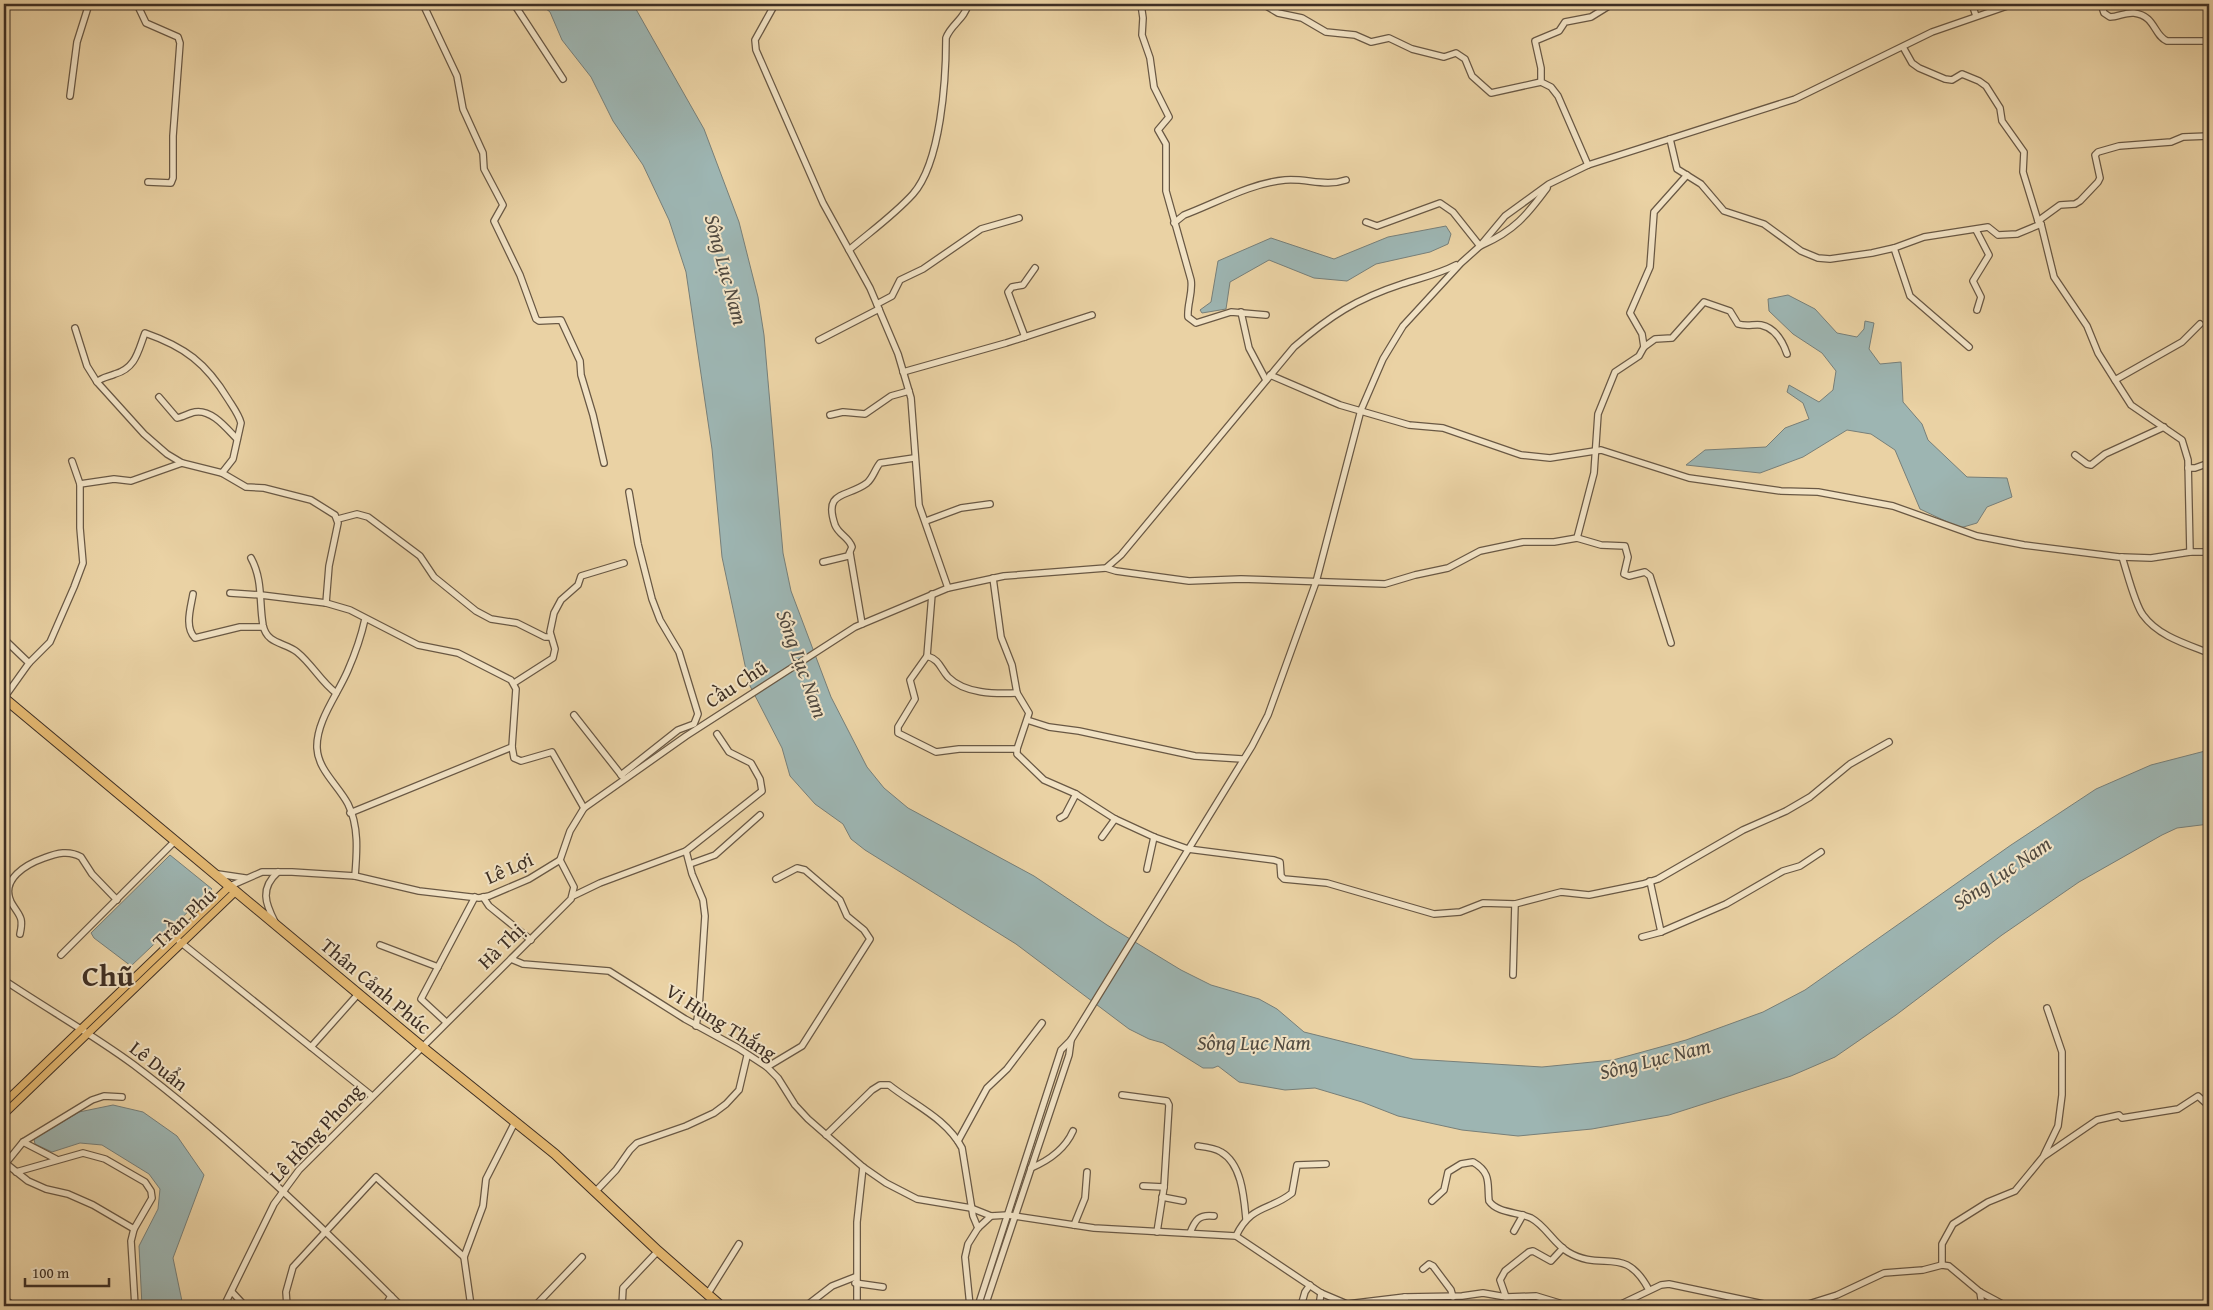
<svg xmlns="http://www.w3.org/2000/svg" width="2213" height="1310" font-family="'Gentium Book Plus',serif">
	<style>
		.water { fill: #9db5b2; stroke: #777f79 }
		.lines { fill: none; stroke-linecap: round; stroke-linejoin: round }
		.minor-casing { stroke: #695844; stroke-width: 8 }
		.major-casing { stroke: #3e2f24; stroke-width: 9 }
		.highway-casing { stroke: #3e2f24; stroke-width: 11 }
		.minor { stroke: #f1e2c4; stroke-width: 5.5 }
		.major { stroke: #e5b972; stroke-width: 7 }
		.highway { stroke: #e5b972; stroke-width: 9 }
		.labels { text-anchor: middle; stroke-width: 4; stroke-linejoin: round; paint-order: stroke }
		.street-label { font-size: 20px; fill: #3e2f24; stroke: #f1e2c4 }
		.water-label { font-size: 21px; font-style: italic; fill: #514a40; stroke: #f1e2c4 }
		.town-label { font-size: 30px; font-weight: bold; fill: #3e2f24; stroke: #f1e2c4 }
	</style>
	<rect width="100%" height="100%" fill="#ead2a4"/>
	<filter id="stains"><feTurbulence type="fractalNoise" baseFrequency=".004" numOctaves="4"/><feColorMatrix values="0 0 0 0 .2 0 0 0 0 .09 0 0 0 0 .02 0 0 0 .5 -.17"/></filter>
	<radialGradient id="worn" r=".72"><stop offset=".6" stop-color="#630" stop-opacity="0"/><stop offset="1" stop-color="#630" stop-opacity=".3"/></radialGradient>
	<g class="water">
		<polygon points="540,4 633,4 704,129 739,222 758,297 764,335 783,553 791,591 831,697 867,767 884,788 908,808 1034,876 1107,925 1181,970 1211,985 1259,999 1277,1009 1304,1032 1413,1059 1542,1067 1613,1060 1686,1040 1763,1012 1805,990 2011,845 2096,789 2151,765 2209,750 2209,824 2177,828 2162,835 2079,882 2002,935 1896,1015 1835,1057 1791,1076 1669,1115 1592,1129 1518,1136 1462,1130 1398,1116 1362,1102 1315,1088 1285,1090 1239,1082 1218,1066 1213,1068 1203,1068 1163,1043 1149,1039 1129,1029 1016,944 865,850 851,839 843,824 815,804 790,776 782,748 749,684 722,557 712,449 686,272 669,220 643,165 613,121 591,77 562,40 550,12"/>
		<polygon points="1446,226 1451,234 1448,244 1430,252 1376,264 1347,281 1314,278 1269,260 1230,282 1226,309 1202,313 1200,310 1211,302 1218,261 1271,238 1334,259 1388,237"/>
		<polygon points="1788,295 1815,309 1837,333 1857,337 1864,329 1865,321 1874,323 1869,349 1880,364 1901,362 1903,402 1922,424 1928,440 1967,477 2007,478 2012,497 1987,507 1977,523 1960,528 1920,509 1895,450 1871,434 1847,430 1803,457 1760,473 1686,465 1705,450 1766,447 1785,428 1809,419 1803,403 1787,392 1789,385 1819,402 1833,390 1836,371 1822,353 1793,334 1769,311 1768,299"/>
		<polygon points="170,855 212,889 131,966 94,938 91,933"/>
		<polygon points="113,1105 143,1112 177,1136 204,1175 173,1258 183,1306 142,1306 139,1246 158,1209 160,1189 149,1174 102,1145 80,1143 52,1152 35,1144 34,1139 79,1112"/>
	</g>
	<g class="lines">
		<g class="minor-casing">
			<g id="minor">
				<polyline points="137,4 146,23 178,37 180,43 173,136 173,178 171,183 148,182"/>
				<polyline points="423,4 457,76 463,109 483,153 484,169 503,205 494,221 520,275 536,319 539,321 561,320 580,361 581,375 593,415 604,463"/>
				<polyline points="514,4 563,79"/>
				<polyline points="775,4 755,40 756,50 823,203 870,288 898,354 911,398 919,505 948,588"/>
				<path d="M1141,4L1143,18L1142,35L1150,58L1154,87L1169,117L1158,130L1166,144V191L1191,280C1193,293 1187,304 1188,317L1196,323L1231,312L1266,315"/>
				<polyline points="1263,4 1278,13 1302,18 1326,32 1355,35 1371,42 1389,38 1412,49 1444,57 1456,53 1465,59 1472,76 1491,93 1541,82"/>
				<polyline points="1972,4 1976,16"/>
				<path d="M2101,4L2104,13L2110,17C2118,17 2126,12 2134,13C2156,16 2153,35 2167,41H2209"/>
				<polyline points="1903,47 1912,63 1919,68 1945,79 1952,80 1962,74 1979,81 1986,86 2000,108 2002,121 2024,152 2023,172 2038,221 2041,224 2054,277 2087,326 2098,353 2115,380 2131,405 2182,440 2188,460 2190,552"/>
				<polyline points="70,96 77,42 89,4"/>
				<polyline points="1670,139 1677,169 1701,184 1724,211 1764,224 1801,251 1818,258 1830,259 1872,253 1894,248 1924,237 1988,227 1998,235 2017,234 2041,224"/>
				<polyline points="1588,165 1558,96 1551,87 1541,82 1541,68 1535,41 1559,31 1565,22 1591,17 1612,4"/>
				<polyline points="2038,221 2060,205 2075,204 2080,201 2098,182 2100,178 2095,155 2098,152 2119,146 2171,142 2183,137 2209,136"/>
				<polyline points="1366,222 1377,226 1440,203 1453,212 1480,246"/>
				<path d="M1174,223L1184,215C1216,203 1251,183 1285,180C1306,178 1325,187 1346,180"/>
				<polyline points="1976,230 1989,255 1973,281 1981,297 1977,310"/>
				<path d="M1482,245C1514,231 1527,215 1547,188"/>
				<polyline points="1894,248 1910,296 1969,347"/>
				<path d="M849,250C870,232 894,215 913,194C941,162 946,80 946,38C951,24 965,19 968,4"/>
				<polyline points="877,304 892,296 900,280 923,269 981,229 1019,218"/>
				<polyline points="1241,312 1249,348 1266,380"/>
				<polyline points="75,328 87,366 97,382 144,434 167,454 182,463 222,473 246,487 264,488 311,500 335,515 338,523 329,566 326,603"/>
				<polyline points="1025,337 1008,292 1012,287 1023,285 1035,268"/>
				<polyline points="819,340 879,309"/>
				<path d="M1644,347L1655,339L1672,338L1704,302L1730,311L1738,324C1747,327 1753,324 1761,325C1775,328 1783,342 1787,354"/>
				<polyline points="903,372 1006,343 1092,315"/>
				<path d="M1270,375L1340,405L1409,425L1443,428L1521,455L1550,458L1601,450L1689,478L1781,491L1818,492L1893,506L1977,536L2024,545L2119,557H2122C2127,572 2135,605 2143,615C2158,636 2186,644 2209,653"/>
				<polyline points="2115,380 2182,342 2200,324"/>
				<path d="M97,382C102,377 108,377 115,374C136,368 138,351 145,333C185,347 206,363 228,399C233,407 239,415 241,423L233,459L222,473"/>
				<path d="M159,397L177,418C183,417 189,413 195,412C212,409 227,429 237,439"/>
				<polyline points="830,415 843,412 865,414 891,396 909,391"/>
				<polyline points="2075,455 2087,464 2091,465 2105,454 2164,427"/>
				<polyline points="2188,468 2195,468 2209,463"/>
				<polyline points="80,484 114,479 131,481 182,463"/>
				<polyline points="338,519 357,514 368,517 420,556 434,577 476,611 491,619 517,623 545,637 551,637"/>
				<polyline points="926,521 961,508 990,504"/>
				<polyline points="1577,538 1594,473 1598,414 1615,372 1639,356 1644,347 1642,334 1630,313 1650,267 1654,212 1687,175"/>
				<polyline points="850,553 862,624"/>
				<polyline points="2122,557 2151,558 2190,552 2209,552"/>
				<path d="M251,558C263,580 259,602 263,625C267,645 285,642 297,652C312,664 321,682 336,693"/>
				<path d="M823,562L848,556L852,547C849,537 839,535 835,525C823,490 847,498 867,483C873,478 875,469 880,463L914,458"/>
				<polyline points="1106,568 1116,571 1189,581 1241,579 1385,584 1415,575 1448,568 1480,551 1523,542 1554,542 1577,538 1601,545 1625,546 1628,557 1624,574 1629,576 1645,572 1650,576 1671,643"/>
				<polyline points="993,578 1001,637 1012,665 1017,693 1029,713 1017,749 1017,754 1044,780 1076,794 1115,819 1154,837 1188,849 1274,860 1280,862 1281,876 1284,879 1327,883 1434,914 1460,912 1483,903 1515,904 1561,892 1589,895 1643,884 1658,879 1743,830 1786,811 1810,797 1850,764 1889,742"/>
				<polyline points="230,593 261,595 326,603 350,610 418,645 458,653 511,680 516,689 512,747 514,758 521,761 552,752 584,808"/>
				<path d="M193,594C191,607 184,627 195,638L240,627H263"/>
				<polyline points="932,594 927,656 910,680 915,699 898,727 898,733 936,752 959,749 1017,749"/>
				<polyline points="4,639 29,663"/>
				<path d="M927,656C940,660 940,668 948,677C965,694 995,694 1017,693"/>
				<polyline points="514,683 553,658 555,649 550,632 554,613 561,600 578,585 581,576 624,563"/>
				<polyline points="4,698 29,663 50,642 74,587 83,563 80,528 80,484 72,461"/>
				<polyline points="574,715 622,776"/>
				<polyline points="1027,720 1049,727 1079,731 1195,756 1242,759"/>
				<polyline points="621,775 678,730 694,724 698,714 679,652 660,620 652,599 638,544 629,492"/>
				<polyline points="350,813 512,747"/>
				<polyline points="1060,818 1065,815 1076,794"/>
				<polyline points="1102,837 1115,819"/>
				<polyline points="686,851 692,874 703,900 705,916 699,1008 696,1026"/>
				<polyline points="690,864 715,855 760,815"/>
				<polyline points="1147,869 1154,837"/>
				<polyline points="218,874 245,878"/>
				<path d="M355,876C357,852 359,826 348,804C338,785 318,770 317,748C316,721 338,694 348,670C355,654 361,637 365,619"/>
				<polyline points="1650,881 1661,932"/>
				<path d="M230,886L262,872H292L355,876L419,891L479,898L489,896L529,879L560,860L570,831L584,808L686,736L855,627L948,588L1004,576L1106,568L1121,555L1294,347C1330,316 1356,299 1402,284C1420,278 1439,274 1456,265"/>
				<polyline points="573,896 600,883 686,851 762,791 760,779 751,763 729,752 717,734"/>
				<polyline points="483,897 489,906 531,940"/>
				<path d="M275,922C265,903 260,888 278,872"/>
				<path d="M20,934C24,916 19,916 11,902C0,879 27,864 44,858C57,853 69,850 81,857L92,874L117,900"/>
				<polyline points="1642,937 1661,932 1726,904 1783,871 1800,866 1821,852"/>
				<polyline points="179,941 372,1096"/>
				<polyline points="380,945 438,967"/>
				<polyline points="61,955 175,841"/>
				<polyline points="511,959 523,964 609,971 685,1019 738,1048 767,1067 778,1078 795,1105 808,1119 863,1167 886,1183 917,1199 971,1208 991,1216"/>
				<polyline points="1513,975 1515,904"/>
				<path d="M4,980C47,1009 92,1034 134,1065C229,1137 317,1222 401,1306"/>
				<polyline points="446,1022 421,999 475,897"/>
				<polyline points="311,1047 359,993"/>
				<polyline points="767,1067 802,1046 870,939 864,930 847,916 840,900 805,870 797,868 776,879"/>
				<polyline points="1122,1095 1167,1101 1169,1105 1164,1187 1157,1232"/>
				<path d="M826,1135L872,1090L880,1085H889C914,1105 946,1118 962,1148L973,1216L978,1228"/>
				<polyline points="958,1141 987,1088 1007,1069 1042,1023"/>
				<polyline points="23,1142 56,1159"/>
				<path d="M1198,1146C1206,1147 1215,1148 1221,1152C1242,1164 1244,1198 1246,1219"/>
				<polyline points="2044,1155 2058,1126 2062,1095 2062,1052 2047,1008"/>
				<polyline points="4,1162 28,1181 46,1189 68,1194 93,1205 134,1229"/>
				<polyline points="6,1163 23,1142 92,1100 104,1096 122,1097"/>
				<path d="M1031,1168C1050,1160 1065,1149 1073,1131"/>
				<polyline points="16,1172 83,1153 105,1159 145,1182 151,1191 152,1198 134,1229 131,1241 135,1306"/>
				<polyline points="1143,1186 1164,1187"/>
				<polyline points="595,1192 616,1170 630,1150 637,1143 686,1126 714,1113 726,1104 739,1090 747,1056"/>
				<polyline points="1162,1197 1183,1201"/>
				<path d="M1432,1201L1444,1190L1448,1172L1461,1164L1473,1162C1492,1173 1487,1184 1489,1201C1497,1213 1518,1212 1531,1218C1546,1226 1553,1243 1568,1252C1603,1273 1624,1243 1649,1290"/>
				<polyline points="1074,1225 1085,1198 1087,1172"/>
				<polyline points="1514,1231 1523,1215"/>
				<path d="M1190,1233C1195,1220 1199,1214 1214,1216"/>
				<path d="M1236,1236C1251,1204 1270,1211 1292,1193L1297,1165L1326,1164"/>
				<polyline points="1942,1265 1942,1244 1953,1224 1988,1202 2015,1191 2043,1157 2097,1120 2119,1115 2122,1118 2178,1109 2198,1096 2209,1106"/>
				<polyline points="1423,1269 1429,1264 1433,1266 1451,1290 1453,1297"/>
				<polyline points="855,1283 883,1287"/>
				<polyline points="232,1292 245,1306"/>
				<polyline points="1980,1292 1982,1306"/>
				<polyline points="707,1295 739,1244"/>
				<polyline points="1405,1297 1406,1306"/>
				<polyline points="1506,1297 1500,1280 1505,1271 1529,1252 1533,1251 1551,1261 1563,1248"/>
				<polyline points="4,1299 14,1306"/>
				<polyline points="224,1306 274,1204 299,1170 571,899 574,887 560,860"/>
				<polyline points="287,1306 286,1292 293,1267 376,1177 464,1257"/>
				<polyline points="385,1306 391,1296"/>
				<polyline points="471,1306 464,1257 483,1206 486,1179 515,1122"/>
				<polyline points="535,1306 582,1257"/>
				<polyline points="622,1306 623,1288 658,1251"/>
				<polyline points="806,1306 832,1286 855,1277"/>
				<polyline points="857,1306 857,1222 863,1167"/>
				<polyline points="970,1306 965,1257 968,1244 978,1228 991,1216 1008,1215 1094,1228 1236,1236 1321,1293 1347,1304 1405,1297 1462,1296 1483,1293 1506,1297 1536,1296 1569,1306"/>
				<polyline points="978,1306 1061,1050 1071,1040 1252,746 1268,715 1316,582 1361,410 1383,359 1403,326 1461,263 1480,246 1505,216 1549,184 1588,165 1795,99 1932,32 2013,4"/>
				<polyline points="985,1306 1069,1055 1071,1040"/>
				<polyline points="1301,1306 1305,1292 1310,1285"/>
				<polyline points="1319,1306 1321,1293"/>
				<polyline points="1617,1306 1661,1285 1669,1284 1773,1306"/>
				<polyline points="1802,1306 1837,1295 1884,1273 1923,1270 1942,1265 1949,1266 1980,1292 2006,1306"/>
			</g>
		</g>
		<g class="major-casing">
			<g id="major">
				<polyline points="4,1103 230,886"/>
				<polyline points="4,1114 236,891"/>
			</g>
		</g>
		<g class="highway-casing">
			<polyline id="highway" points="4,698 421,1046 555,1154 658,1251 721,1306"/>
		</g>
		<use href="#minor" class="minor"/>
		<use href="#major" class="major"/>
		<use href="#highway" class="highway"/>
	</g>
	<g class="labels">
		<g class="street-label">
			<text transform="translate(736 684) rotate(-33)" y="7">Cầu Chũ</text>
			<text transform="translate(509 868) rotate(-24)" y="7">Lê Lợi</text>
			<text transform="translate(184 918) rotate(-43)" y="7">Trần Phú</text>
			<text transform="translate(501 946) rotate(-44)" y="7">Hà Thị</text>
			<text transform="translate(376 986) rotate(40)" y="7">Thân Cảnh Phúc</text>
			<text transform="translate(721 1022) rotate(32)" y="7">Vi Hùng Thắng</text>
			<text transform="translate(159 1066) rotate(38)" y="7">Lê Duẩn</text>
			<text transform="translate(316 1133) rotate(-47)" y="7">Lê Hồng Phong</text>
		</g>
		<g class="water-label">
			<text transform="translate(726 270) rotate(75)" y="7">Sông Lục Nam</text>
			<text transform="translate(802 664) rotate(70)" y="7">Sông Lục Nam</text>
			<text transform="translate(2002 873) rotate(-34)" y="7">Sông Lục Nam</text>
			<text x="1254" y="1050">Sông Lục Nam</text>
			<text transform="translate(1655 1059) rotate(-14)" y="7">Sông Lục Nam</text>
		</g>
		<g class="town-label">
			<text x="108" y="986">Chũ</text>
		</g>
	</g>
	<rect width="2213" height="1310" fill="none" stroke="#ead2a4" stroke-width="20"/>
	<rect x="5" y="5" width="2203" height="1300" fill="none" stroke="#3e2f24" stroke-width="2.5"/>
	<rect x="10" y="10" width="2193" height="1290" fill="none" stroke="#3e2f24"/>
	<path d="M25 1278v8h84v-8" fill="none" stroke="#3e2f24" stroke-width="2.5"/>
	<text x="32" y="1278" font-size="15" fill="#3e2f24" stroke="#f1e2c4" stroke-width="4" paint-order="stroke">100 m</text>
	<rect width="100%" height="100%" filter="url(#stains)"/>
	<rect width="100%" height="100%" fill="url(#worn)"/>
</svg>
